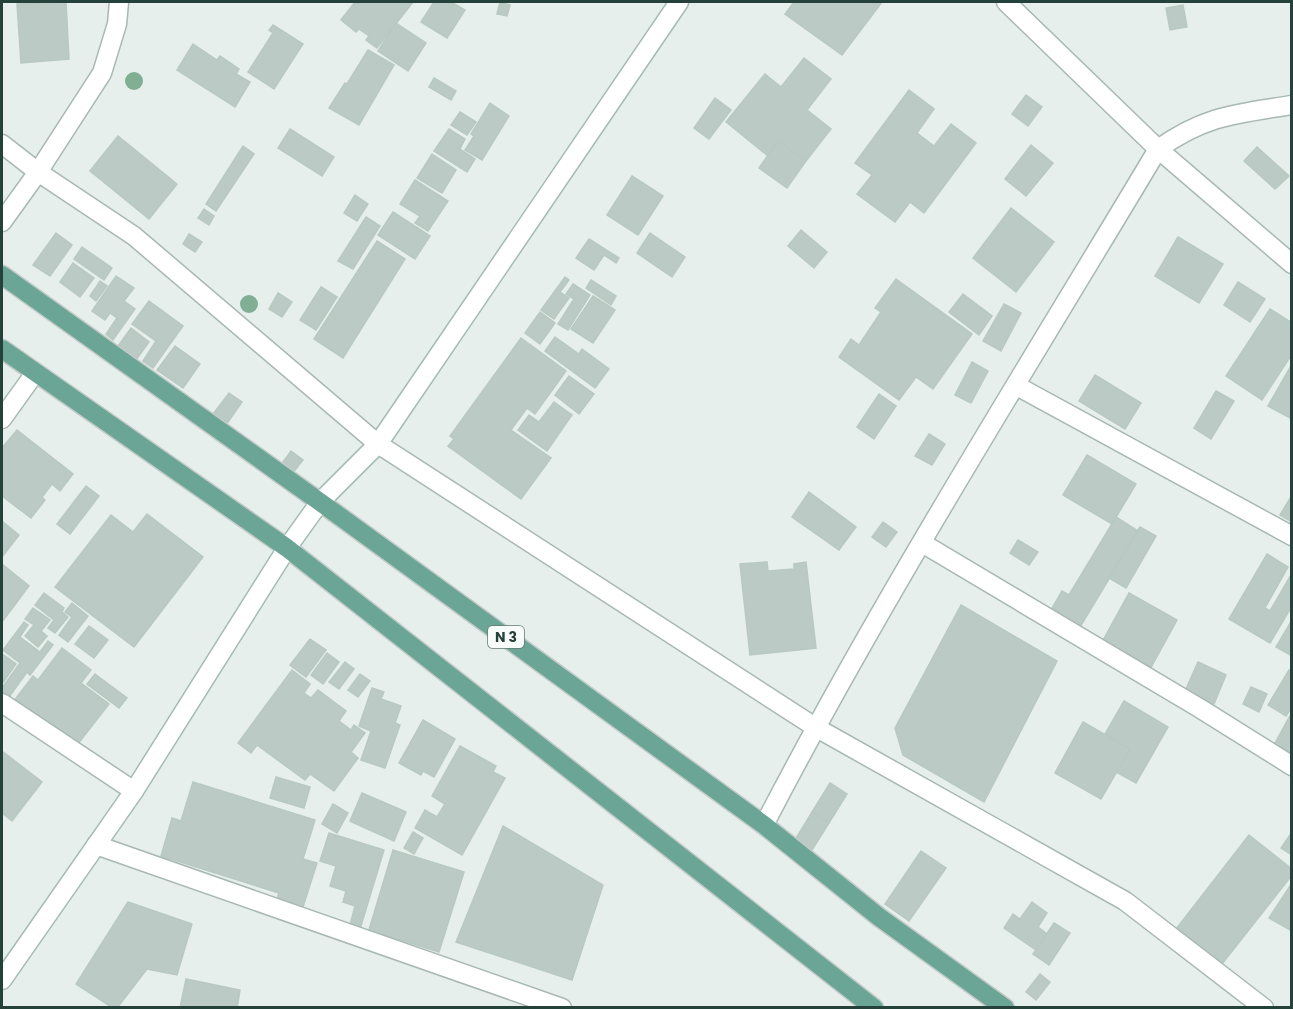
<svg xmlns="http://www.w3.org/2000/svg" width="1293" height="1009" font-family="Poppins,sans-serif">
	<style>
		.building { fill: #bbcac4; stroke: #b8c9c2; stroke-width: 1.5 }
		.lines { fill: none; stroke-linecap: round; stroke-linejoin: round }
		.street-casing { stroke: #a8b8b2; stroke-width: 21 }
		.secondary-casing { stroke: #a4bbb3; stroke-width: 21 }
		.primary-casing { stroke: #c2cac8; stroke-width: 21 }
		.street { stroke: #fff; stroke-width: 18 }
		.secondary { stroke: #fff; stroke-width: 18 }
		.primary { stroke: #6aa596; stroke-width: 18 }
		.tree { fill: #80af93 }
		.labels { text-anchor: middle; stroke-width: 6; stroke-linejoin: round; paint-order: stroke }
		.shield { fill: #f7fbf9; stroke: #637a73; stroke-width: 1.5 }
		.shield-label { font-size: 14px; font-weight: bold; fill: #24423a }
	</style>
	<rect width="100%" height="100%" fill="#e6efeb"/>
	<g class="building">
		<polygon points="66,2 69,59 21,63 17,4"/>
		<polygon points="355,2 413,2 377,48 366,40 369,36 359,29 356,32 341,20"/>
		<polygon points="434,2 451,2 465,10 447,38 421,22"/>
		<polygon points="500,2 510,5 507,16 497,14"/>
		<polygon points="794,2 882,2 842,55 785,14"/>
		<polygon points="1183,5 1187,27 1170,30 1166,8"/>
		<polygon points="396,23 426,43 408,71 378,51"/>
		<polygon points="273,25 303,44 274,89 248,72 273,33 269,30"/>
		<polygon points="193,44 217,60 220,56 239,69 236,74 250,82 235,107 177,70"/>
		<polygon points="368,50 394,65 359,125 329,108 345,83 347,84"/>
		<polygon points="804,58 831,79 807,110 831,129 806,161 778,141 768,156 726,122 765,74 781,87"/>
		<polygon points="434,78 456,91 451,100 429,87"/>
		<polygon points="909,90 934,109 917,133 934,146 951,124 976,143 924,213 910,202 895,222 857,194 872,175 855,163"/>
		<polygon points="1026,95 1042,107 1028,126 1012,114"/>
		<polygon points="715,98 731,110 709,139 694,128"/>
		<polygon points="490,103 509,116 482,160 465,150 474,136 471,134"/>
		<polygon points="460,112 476,122 467,135 451,125"/>
		<polygon points="290,129 334,157 322,176 278,148"/>
		<polygon points="449,129 465,139 460,149 475,159 467,172 434,151"/>
		<polygon points="118,136 177,184 149,219 90,171"/>
		<polygon points="778,141 806,161 787,188 759,168"/>
		<polygon points="1031,145 1053,163 1026,196 1005,179"/>
		<polygon points="243,146 254,154 216,211 206,204"/>
		<polygon points="1257,147 1289,176 1275,189 1244,161"/>
		<polygon points="432,154 456,170 442,193 417,178"/>
		<polygon points="632,176 663,196 638,235 607,215"/>
		<polygon points="415,180 448,201 428,231 415,223 420,216 400,204"/>
		<polygon points="355,195 368,204 357,221 344,213"/>
		<polygon points="1011,208 1054,242 1016,292 973,258"/>
		<polygon points="204,209 214,216 209,225 198,218"/>
		<polygon points="393,212 430,236 415,259 378,235"/>
		<polygon points="366,217 380,226 353,269 338,261"/>
		<polygon points="801,230 827,252 814,268 788,246"/>
		<polygon points="56,233 72,245 50,276 33,265"/>
		<polygon points="650,233 685,257 672,277 637,253"/>
		<polygon points="189,234 202,242 195,252 183,244"/>
		<polygon points="1178,237 1223,264 1199,303 1155,276"/>
		<polygon points="589,239 619,258 616,263 604,255 594,270 576,258"/>
		<polygon points="377,241 405,259 343,358 314,339"/>
		<polygon points="82,247 112,268 104,280 74,259"/>
		<polygon points="73,263 94,278 80,297 60,282"/>
		<polygon points="116,276 134,288 124,301 135,309 113,340 106,334 117,318 110,313 105,320 92,311"/>
		<polygon points="565,277 569,280 560,292 569,298 554,319 541,310"/>
		<polygon points="896,279 972,334 933,389 916,377 899,400 839,357 851,339 859,345 881,312 875,308"/>
		<polygon points="591,280 616,296 611,305 586,288"/>
		<polygon points="100,281 107,286 96,301 90,296"/>
		<polygon points="1238,282 1265,299 1250,322 1224,305"/>
		<polygon points="573,284 590,295 568,330 558,324 574,299 566,294"/>
		<polygon points="321,287 337,297 316,330 300,320"/>
		<polygon points="278,293 292,302 282,317 269,309"/>
		<polygon points="963,294 992,316 979,335 949,312"/>
		<polygon points="593,296 615,310 593,343 571,329"/>
		<polygon points="149,301 183,326 153,368 143,361 156,341 132,324"/>
		<polygon points="1004,304 1021,313 1001,351 983,341"/>
		<polygon points="1270,309 1292,323 1292,354 1262,400 1226,376"/>
		<polygon points="540,312 555,323 540,344 525,333"/>
		<polygon points="131,328 149,342 136,360 118,346"/>
		<polygon points="555,337 579,354 582,349 609,369 595,388 545,351"/>
		<polygon points="521,338 566,371 535,414 527,408 511,430 551,458 521,499 448,446 454,439 450,436"/>
		<polygon points="175,346 200,364 183,388 157,370"/>
		<polygon points="972,362 988,371 971,403 955,395"/>
		<polygon points="1292,364 1292,419 1268,406"/>
		<polygon points="1095,375 1141,403 1125,429 1079,401"/>
		<polygon points="569,376 594,394 579,414 555,395"/>
		<polygon points="1216,391 1234,401 1211,439 1194,428"/>
		<polygon points="229,393 242,402 224,428 210,418"/>
		<polygon points="879,394 896,406 874,439 857,427"/>
		<polygon points="554,402 572,415 547,451 518,430 529,415 539,422"/>
		<polygon points="17,430 73,474 60,491 52,484 42,497 45,500 31,518 2,496 2,448"/>
		<polygon points="929,434 945,444 932,465 915,456"/>
		<polygon points="291,451 303,460 292,474 280,466"/>
		<polygon points="1087,455 1136,484 1112,524 1063,495"/>
		<polygon points="86,486 99,496 70,534 57,524"/>
		<polygon points="809,492 856,527 839,550 792,517"/>
		<polygon points="1292,495 1292,522 1280,515"/>
		<polygon points="147,514 203,557 134,647 55,587 111,515 133,532"/>
		<polygon points="1116,517 1138,531 1080,627 1051,610 1062,591 1069,595"/>
		<polygon points="2,521 19,535 2,557"/>
		<polygon points="883,522 897,532 886,547 872,537"/>
		<polygon points="1140,527 1156,536 1126,588 1109,578"/>
		<polygon points="1018,540 1038,552 1029,565 1010,553"/>
		<polygon points="1267,554 1288,567 1265,608 1270,611 1292,573 1292,606 1270,643 1229,619"/>
		<polygon points="767,562 768,571 794,569 794,564 806,562 816,648 750,655 740,564"/>
		<polygon points="2,564 29,586 2,622"/>
		<polygon points="44,593 64,608 62,612 68,617 55,633 48,628 54,620 35,605"/>
		<polygon points="1129,593 1177,620 1149,671 1101,644"/>
		<polygon points="72,603 88,616 68,642 59,635 72,617 65,612"/>
		<polygon points="961,605 1057,661 984,802 903,755 895,728"/>
		<polygon points="33,608 50,620 41,631 47,636 38,647 25,636 34,625 25,619"/>
		<polygon points="1292,620 1292,656 1276,647"/>
		<polygon points="24,622 28,625 20,637 40,652 48,641 53,645 30,675 27,672 6,701 2,697 2,688 20,663 3,650"/>
		<polygon points="89,626 108,640 94,658 75,644"/>
		<polygon points="310,639 326,650 306,677 290,665"/>
		<polygon points="62,648 91,670 81,683 109,704 74,749 13,702 33,676 38,680"/>
		<polygon points="327,653 339,662 323,684 311,675"/>
		<polygon points="4,655 16,664 2,684 2,659"/>
		<polygon points="345,662 354,669 339,689 329,682"/>
		<polygon points="1198,662 1226,675 1214,704 1185,691"/>
		<polygon points="292,670 310,684 304,693 311,698 318,690 346,711 339,721 351,730 354,725 365,733 351,752 358,758 334,791 310,774 305,780 257,745 251,753 238,743"/>
		<polygon points="1289,670 1292,672 1292,707 1286,716 1268,705"/>
		<polygon points="95,674 127,698 119,708 87,684"/>
		<polygon points="360,674 370,681 358,697 348,690"/>
		<polygon points="1251,687 1267,694 1259,712 1243,704"/>
		<polygon points="372,688 384,692 381,699 401,706 395,723 400,725 385,768 361,760 371,731 359,726"/>
		<polygon points="1124,701 1168,727 1136,783 1116,772 1130,749 1105,734"/>
		<polygon points="1292,712 1292,754 1274,745"/>
		<polygon points="423,720 455,739 434,777 423,771 421,775 399,763"/>
		<polygon points="1083,722 1130,749 1101,799 1055,773"/>
		<polygon points="460,746 496,766 493,772 505,778 462,855 415,828 425,810 437,817 445,804 432,796"/>
		<polygon points="2,751 42,782 12,821 2,813"/>
		<polygon points="276,777 310,787 304,808 270,798"/>
		<polygon points="193,782 315,820 303,859 317,863 302,910 276,902 279,893 161,856 172,818 181,821"/>
		<polygon points="830,783 847,794 829,823 812,812"/>
		<polygon points="362,793 406,812 394,841 350,821"/>
		<polygon points="333,804 348,813 337,833 322,824"/>
		<polygon points="812,812 829,823 812,850 795,840"/>
		<polygon points="503,826 603,885 572,980 456,942"/>
		<polygon points="413,832 423,838 414,854 404,848"/>
		<polygon points="1292,832 1292,855 1281,848"/>
		<polygon points="329,833 384,850 360,929 350,925 355,906 343,902 346,891 330,886 336,866 320,861"/>
		<polygon points="1249,835 1292,869 1292,875 1222,964 1176,929"/>
		<polygon points="393,850 464,872 439,952 369,930"/>
		<polygon points="921,851 946,868 909,921 885,904"/>
		<polygon points="1292,883 1292,931 1269,918"/>
		<polygon points="128,902 192,924 177,975 147,969 117,1008 113,1008 76,984"/>
		<polygon points="1032,902 1047,913 1038,927 1047,934 1036,950 1004,928 1013,914 1020,919"/>
		<polygon points="1054,923 1070,933 1049,965 1033,954"/>
		<polygon points="1040,974 1050,982 1036,1000 1026,992"/>
		<polygon points="186,979 240,990 237,1008 180,1008"/>
	</g>
	<g class="lines">
		<g class="street-casing">
			<g id="street">
				<polyline points="1006,2 1158,149 1292,264"/>
				<polyline points="2,144 38,172 134,236 378,444 815,727 1125,901 1264,1008"/>
				<polyline points="2,222 38,172 102,73 117,24 119,2"/>
				<polyline points="1017,386 1292,536"/>
				<polyline points="2,419 35,373"/>
				<polyline points="922,543 1201,709 1292,766"/>
				<polyline points="2,703 134,791"/>
				<path d="M764,825C884,594 1024,373 1158,149C1206,115 1236,114 1292,105"/>
				<polyline points="96,845 562,1008"/>
			</g>
		</g>
		<g class="secondary-casing">
			<polyline id="secondary" points="2,980 134,791 287,548 320,502 378,444 679,2"/>
		</g>
		<g class="primary-casing">
			<g id="primary">
				<polyline points="2,275 320,502 764,825 879,917 1005,1008"/>
				<polyline points="2,349 287,548 874,1008"/>
			</g>
		</g>
		<use href="#street" class="street"/>
		<use href="#secondary" class="secondary"/>
		<use href="#primary" class="primary"/>
	</g>
	<g class="tree">
		<circle cx="134" cy="81" r="9"/>
		<circle cx="249" cy="304" r="9"/>
	</g>
	<g class="labels">
		<rect class="shield" x="488" y="626" width="36" height="22" rx="4.5"/>
		<g class="shield-label">
			<text x="506" y="642">N 3</text>
		</g>
	</g>
	<rect width="1293" height="1009" fill="none" stroke="#24423a" stroke-width="6"/>
</svg>
